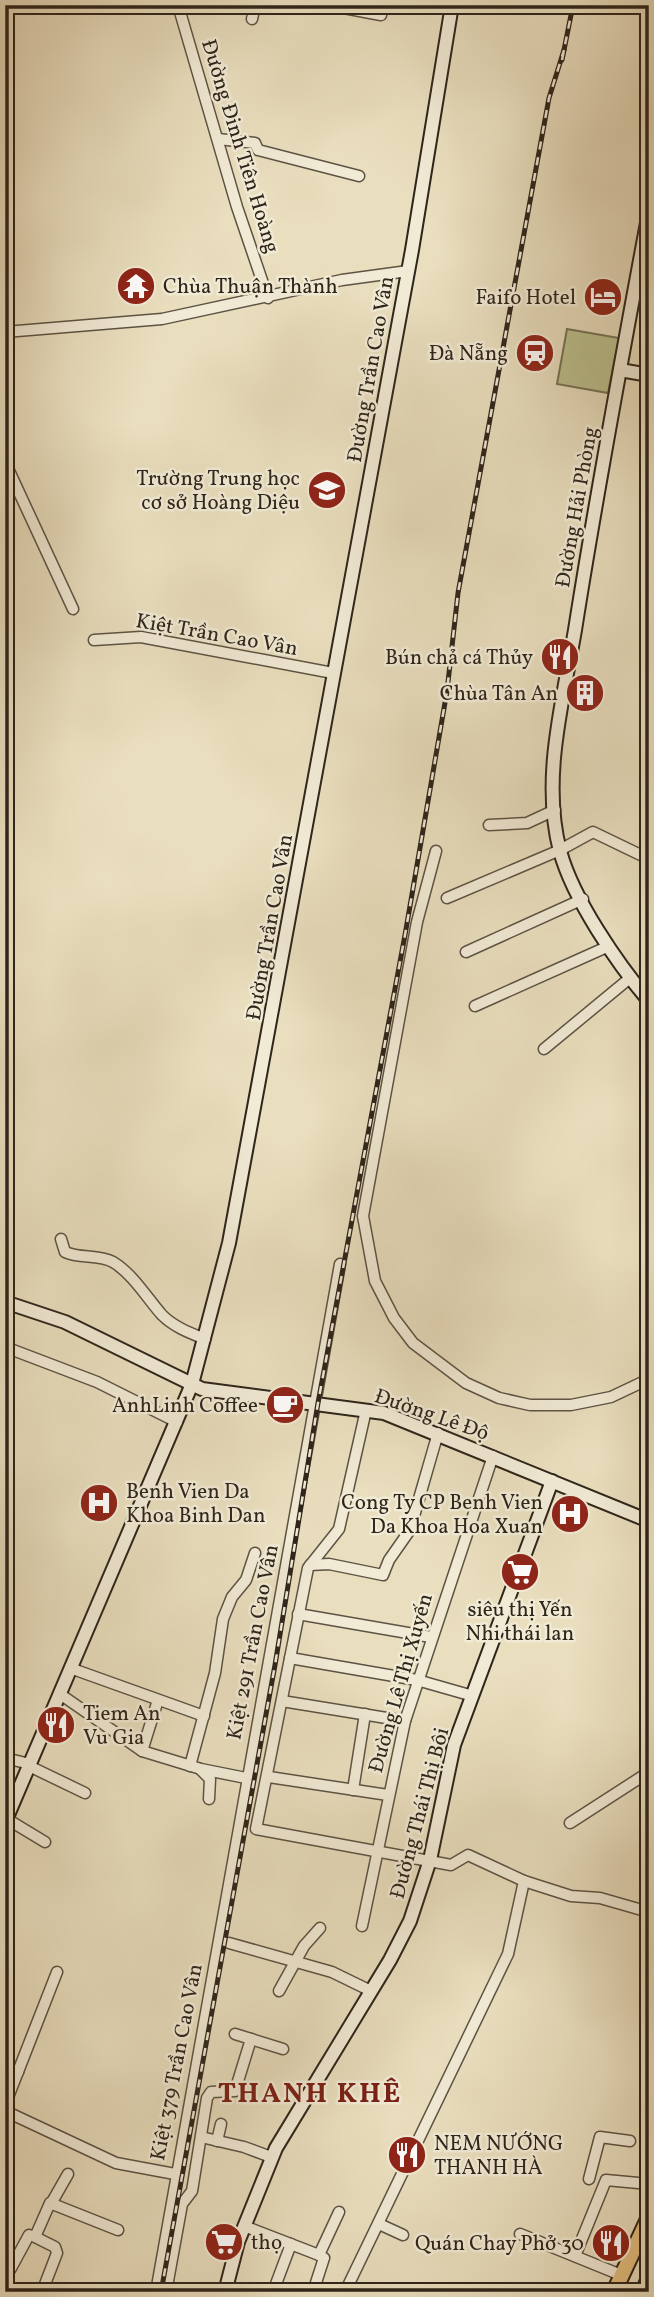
<svg xmlns="http://www.w3.org/2000/svg" width="654" height="2297" font-family="Vollkorn,serif">
	<style>
		.green { fill: #bbc08e; stroke: #747254; stroke-width: 2 }
		.lines { fill: none; stroke-linecap: round; stroke-linejoin: round }
		.street-casing { stroke: #5d5344; stroke-width: 13 }
		.secondary-casing { stroke: #2e251b; stroke-width: 16 }
		.primary-casing { stroke: #2e251b; stroke-width: 18 }
		.street { stroke: #f1ead5; stroke-width: 10 }
		.secondary { stroke: #f1ead5; stroke-width: 12 }
		.primary { stroke: #e4bf7f; stroke-width: 14 }
		.rail-casing { stroke: #2e251b; stroke-width: 5 }
		.rail { stroke: #f1ead5; stroke-width: 2.5; stroke-dasharray: 8; stroke-linecap: butt }
		.labels { text-anchor: middle; stroke-width: 5; stroke-linejoin: round; paint-order: stroke }
		.street-label { font-size: 21px; fill: #2e251b; stroke: #f1ead5 }
		.poi-label { font-size: 21px; fill: #2e251b; stroke: #f1ead5; text-anchor: end }
		.district-label { font-size: 28px; font-weight: bold; letter-spacing: 2px; fill: #7a1f14; stroke: #f1ead5 }
	</style>
	<rect width="100%" height="100%" fill="#e9debe"/>
	<filter id="stains"><feTurbulence type="fractalNoise" baseFrequency=".00286" numOctaves="4"/><feColorMatrix values="0 0 0 0 .2 0 0 0 0 .09 0 0 0 0 .02 0 0 0 .5 -.17"/></filter>
	<radialGradient id="worn" r=".72"><stop offset=".6" stop-color="#630" stop-opacity="0"/><stop offset="1" stop-color="#630" stop-opacity=".3"/></radialGradient>
	<polygon class="green" points="567,329 619,338 608,393 557,384"/>
	<g class="lines">
		<g class="street-casing">
			<g id="street">
				<polyline points="178,5 237,207 268,298"/>
				<polyline points="328,5 381,15"/>
				<polyline points="252,19 255,5"/>
				<polyline points="218,139 255,143 258,150 359,176"/>
				<polyline points="5,332 162,319 342,280 408,271"/>
				<polyline points="5,462 73,609"/>
				<polyline points="94,640 141,637 333,673"/>
				<polyline points="489,825 527,823 555,810"/>
				<polyline points="436,851 417,922 363,1216 375,1281 394,1318 413,1343 466,1383 499,1398 530,1405 571,1405 611,1397 649,1379"/>
				<polyline points="447,898 560,850 593,832 649,859"/>
				<polyline points="466,952 583,899"/>
				<polyline points="475,1006 609,946"/>
				<polyline points="544,1049 630,978"/>
				<path d="M61,1239L65,1252C80,1259 98,1254 113,1262C133,1274 147,1298 162,1315C174,1327 190,1333 205,1339"/>
				<polyline points="5,1347 97,1382 177,1422"/>
				<polyline points="366,1410 339,1529 308,1568 256,1829 451,1865 468,1855 524,1881 571,1896 600,1898 649,1912"/>
				<polyline points="310,1565 329,1564 383,1575 389,1560 410,1530 438,1433"/>
				<polyline points="298,1614 431,1637"/>
				<polyline points="290,1658 417,1680 473,1696"/>
				<polyline points="70,1668 204,1716"/>
				<polyline points="60,1694 142,1751 201,1769 246,1778"/>
				<polyline points="282,1701 405,1721"/>
				<polyline points="142,1751 158,1700"/>
				<polyline points="5,1758 30,1764"/>
				<polyline points="29,1766 85,1793"/>
				<polyline points="190,1766 215,1673 223,1619 232,1597 246,1580 255,1553"/>
				<polyline points="201,1770 210,1779 209,1799"/>
				<polyline points="269,1777 388,1795"/>
				<polyline points="353,1790 365,1714"/>
				<polyline points="7,1819 45,1842"/>
				<polyline points="570,1823 649,1772"/>
				<polyline points="362,1926 405,1721 493,1456"/>
				<polyline points="229,1943 332,1972 371,1991"/>
				<polyline points="279,1991 304,1946 320,1928"/>
				<polyline points="235,2034 283,2049"/>
				<polyline points="5,2067 18,2072"/>
				<polyline points="5,2105 57,1972"/>
				<polyline points="5,2111 116,2163 175,2174"/>
				<polyline points="201,2137 244,2147 271,2157"/>
				<polyline points="217,2141 221,2124"/>
				<polyline points="589,2179 600,2137 630,2141"/>
				<polyline points="52,2202 68,2174"/>
				<polyline points="379,2224 403,2235"/>
				<polyline points="244,2226 319,2255"/>
				<polyline points="520,2234 621,2275"/>
				<polyline points="575,2256 606,2180 649,2184"/>
				<polyline points="5,2272 10,2270 29,2235"/>
				<polyline points="42,2292 57,2253 55,2247 35,2237 50,2203 118,2230"/>
				<polyline points="156,2292 340,1264"/>
				<polyline points="166,2292 182,2204 192,2191 207,2098 211,2092 235,2091 251,2039"/>
				<polyline points="273,2292 291,2244"/>
				<polyline points="313,2292 324,2258 319,2255 339,2212"/>
				<polyline points="345,2292 508,1954 524,1881"/>
			</g>
		</g>
		<g class="secondary-casing">
			<g id="secondary">
				<path d="M649,212C623,351 597,490 575,630C563,701 541,779 560,851C573,899 617,963 649,1001"/>
				<polyline points="620,370 649,375"/>
				<polyline points="5,1302 65,1322 202,1389 384,1413 649,1521"/>
				<polyline points="5,1822 192,1384 229,1243 412,250 452,5"/>
				<polyline points="225,2292 238,2242 276,2148 390,1960 410,1921 430,1860 454,1745 552,1481"/>
			</g>
		</g>
		<g class="primary-casing">
			<g id="primary">
				<polyline points="614,2292 649,2217"/>
				<polyline points="643,2292 649,2278"/>
			</g>
		</g>
		<use href="#street" class="street"/>
		<use href="#secondary" class="secondary"/>
		<use href="#primary" class="primary"/>
		<g class="rail-casing">
			<g id="rail">
				<polyline points="562,60 573,5"/>
				<polyline points="161,2292 275,1665 318,1403 405,935 447,691 458,593 549,98 564,50"/>
			</g>
		</g>
		<use href="#rail" class="rail"/>
	</g>
	<defs>
		<g id="temple-disc" transform="scale(2.0125)"><circle r="9.5" fill="#8f2418" stroke="#f1ead5"/><path d="M0-6L5-2H3V0L6.5 2.5H4V6H1.5V3h-3V6H-4V2.5H-6.5L-3 0V-2H-5Z" fill="#fff"/></g>
		<g id="hotel-disc" transform="scale(2.0125)"><circle r="9.5" fill="#8f2418" stroke="#f1ead5"/><path d="M-6-4.5h1.5V1H6V5H4.5V3h-9V5H-6ZM-4 0a1.8 1.8 0 1 1 3.6 0ZM.5 0V-2.5h3Q6-2.5 6 0Z" fill="#fff"/></g>
		<g id="station-disc" transform="scale(2.0125)"><circle r="9.5" fill="#8f2418" stroke="#f1ead5"/><path d="M-3-6H3Q5-6 5-4V2Q5 4 3 4L4.5 6H3L1.5 4h-3L-3 6H-4.5L-3 4Q-5 4-5 2V-4Q-5-6-3-6ZM-3.5-4v3h7v-3ZM-3.5 1v1.5H-2V1ZM2 1v1.5H3.5V1Z" fill="#fff"/></g>
		<g id="school-disc" transform="scale(2.0125)"><circle r="9.5" fill="#8f2418" stroke="#f1ead5"/><path d="M0-5L7-2L0 1L-7-2ZM-4 1L0 2.5L4 1V4Q0 6-4 4Z" fill="#fff"/></g>
		<g id="restaurant-disc" transform="scale(2.0125)"><circle r="9.5" fill="#8f2418" stroke="#f1ead5"/><path d="M-5-6h1v4h1v-4h1v4h1v-4h1v5L-1.5 .5V6h-2V.5L-5-1ZM5-6V6H3V1.5H1.5Q1.5-4 5-6Z" fill="#fff"/></g>
		<g id="building-disc" transform="scale(2.0125)"><circle r="9.5" fill="#8f2418" stroke="#f1ead5"/><path d="M-4-6H4V6H1V3H-1V6H-4ZM-2.5-4.3h1.7v1.8h-1.7ZM.8-4.3h1.7v1.8H.8ZM-2.5-1h1.7V.8h-1.7ZM.8-1h1.7V.8H.8Z" fill="#fff"/></g>
		<g id="cafe-disc" transform="scale(2.0125)"><circle r="9.5" fill="#8f2418" stroke="#f1ead5"/><path d="M-5.5-4.5H6V0H3Q3 3.5 0 3.5H-2.5Q-5.5 3.5-5.5 0ZM3-3.2v2h1.7v-2ZM-6 4.5H4V6H-6Z" fill="#fff"/></g>
		<g id="hospital-disc" transform="scale(2.0125)"><circle r="9.5" fill="#8f2418" stroke="#f1ead5"/><path d="M-5-5h3v3.5h4V-5h3V5h-3V1.5h-4V5h-3Z" fill="#fff"/></g>
		<g id="supermarket-disc" transform="scale(2.0125)"><circle r="9.5" fill="#8f2418" stroke="#f1ead5"/><path d="M-6-5.5h2.5l.6 2H6L4.5 2H-2.5L-4.4-4H-6ZM-1.5 3.2a1.3 1.3 0 1 0 .1 0ZM3 3.2a1.3 1.3 0 1 0 .1 0Z" fill="#fff"/></g>
	</defs>
	<g fill-rule="evenodd">
		<use href="#temple-disc" x="136" y="286"/>
		<use href="#hotel-disc" x="603" y="297"/>
		<use href="#station-disc" x="535" y="353"/>
		<use href="#school-disc" x="327" y="490"/>
		<use href="#restaurant-disc" x="560" y="657"/>
		<use href="#building-disc" x="585" y="693"/>
		<use href="#cafe-disc" x="285" y="1405"/>
		<use href="#hospital-disc" x="99" y="1503"/>
		<use href="#hospital-disc" x="570" y="1514"/>
		<use href="#supermarket-disc" x="520" y="1572"/>
		<use href="#restaurant-disc" x="56" y="1725"/>
		<use href="#restaurant-disc" x="407" y="2155"/>
		<use href="#supermarket-disc" x="224" y="2242"/>
		<use href="#restaurant-disc" x="611" y="2243"/>
	</g>
	<g class="labels">
		<g class="street-label">
			<text transform="translate(241 146) rotate(73)" y="7">Đường Đinh Tiên Hoàng</text>
			<text transform="translate(370 369) rotate(-80)" y="7">Đường Trần Cao Vân</text>
			<text transform="translate(576 507) rotate(-80)" y="7">Đường Hải Phòng</text>
			<text transform="translate(217 634) rotate(10)" y="7">Kiệt Trần Cao Vân</text>
			<text transform="translate(269 927) rotate(-80)" y="7">Đường Trần Cao Vân</text>
			<text transform="translate(432 1414) rotate(19)" y="7">Đường Lê Độ</text>
			<text transform="translate(252 1642) rotate(-79)" y="7">Kiệt 291 Trần Cao Vân</text>
			<text transform="translate(400 1683) rotate(-74)" y="7">Đường Lê Thị Xuyến</text>
			<text transform="translate(419 1813) rotate(-75)" y="7">Đường Thái Thị Bôi</text>
			<text transform="translate(176 2062) rotate(-79)" y="7">Kiệt 379 Trần Cao Vân</text>
		</g>
		<g class="poi-label">
			<text x="163" y="293" text-anchor="start">Chùa Thuận Thành</text>
			<text x="576" y="304">Faifo Hotel</text>
			<text x="508" y="360">Đà Nẵng</text>
			<text x="300" y="485">Trường Trung học<tspan x="300" dy="24">cơ sở Hoàng Diệu</tspan></text>
			<text x="533" y="664">Bún chả cá Thủy</text>
			<text x="558" y="700">Chùa Tân An</text>
			<text x="258" y="1412">AnhLinh Coffee</text>
			<text x="126" y="1498" text-anchor="start">Benh Vien Da<tspan x="126" dy="24">Khoa Binh Dan</tspan></text>
			<text x="543" y="1509">Cong Ty CP Benh Vien<tspan x="543" dy="24">Da Khoa Hoa Xuan</tspan></text>
			<text x="520" y="1616" text-anchor="middle">siêu thị Yến<tspan x="520" dy="24">Nhi thái lan</tspan></text>
			<text x="83" y="1720" text-anchor="start">Tiem An<tspan x="83" dy="24">Vu Gia</tspan></text>
			<text x="434" y="2150" text-anchor="start">NEM NƯỚNG<tspan x="434" dy="24">THANH HÀ</tspan></text>
			<text x="251" y="2249" text-anchor="start">thọ</text>
			<text x="584" y="2250">Quán Chay Phở 30</text>
		</g>
		<g class="district-label">
			<text x="310" y="2102">THANH KHÊ</text>
		</g>
	</g>
	<rect width="654" height="2297" fill="none" stroke="#e9debe" stroke-width="28"/>
	<rect x="7" y="7" width="640" height="2283" fill="none" stroke="#2e251b" stroke-width="3.5"/>
	<rect x="14" y="14" width="626" height="2269" fill="none" stroke="#2e251b" stroke-width="2"/>
	<rect width="100%" height="100%" filter="url(#stains)"/>
	<rect width="100%" height="100%" fill="url(#worn)"/>
</svg>
